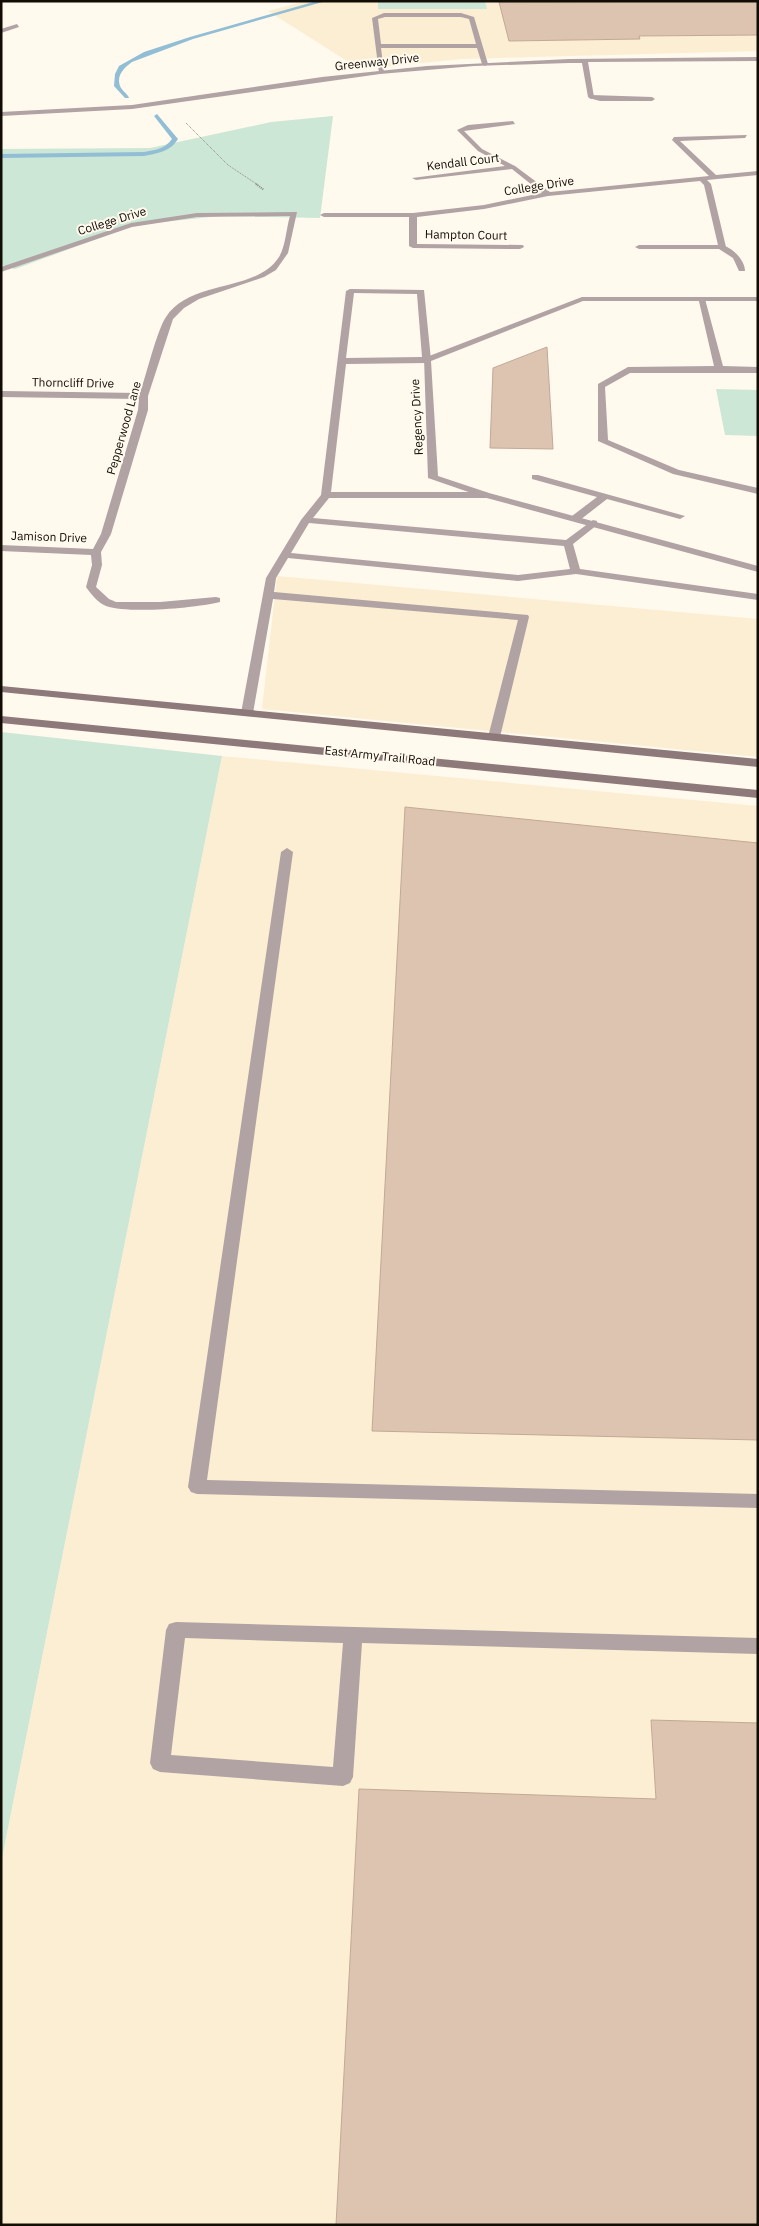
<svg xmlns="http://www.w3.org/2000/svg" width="759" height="2226" font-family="'IBM Plex Sans',sans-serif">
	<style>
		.built { fill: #fceed2 }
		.green { fill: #cde7d6 }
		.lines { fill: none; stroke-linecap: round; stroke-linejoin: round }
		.stream { fill: #92bed5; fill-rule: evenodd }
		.building { fill: #ddc4b1; stroke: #c1a996 }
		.path-far1 { stroke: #8c877d; stroke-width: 1; stroke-dasharray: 1 1; stroke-linecap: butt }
		.path { stroke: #8c877d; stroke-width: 2; stroke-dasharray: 1 1; stroke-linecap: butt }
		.lane { fill: #b1a2a3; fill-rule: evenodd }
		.street { fill: #b1a2a3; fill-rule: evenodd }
		.secondary { fill: #8d787a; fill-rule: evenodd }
		.labels { text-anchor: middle; stroke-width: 4; stroke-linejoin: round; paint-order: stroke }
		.far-street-label { font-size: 12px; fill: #110d05; stroke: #fff9ee }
	</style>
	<rect width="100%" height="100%" fill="#fff9ee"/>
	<g class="built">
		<polygon points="306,1 758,1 758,51 462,59 380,67 355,66 268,11"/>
		<polygon points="277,576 758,619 758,757 262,709"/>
		<polygon points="222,756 758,806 758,2225 1,2225 1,1863"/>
	</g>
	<g class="green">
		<polygon points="485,1 487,9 378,9 378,2"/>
		<polygon points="333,116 320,218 220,216 135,225 15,269 1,265 1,149 150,148 271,122"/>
		<polygon points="716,389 758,390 758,436 725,435"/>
		<polygon points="1,732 222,756 1,1863"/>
	</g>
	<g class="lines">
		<g class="stream">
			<path d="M317,1H326L193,39L132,62C125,67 116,75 120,86C122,91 128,94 129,98H125L114,86L115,74L119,66L144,52L190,37Z"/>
			<path d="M157,114L178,139C170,152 158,153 144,156L1,158V154L144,152C155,150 165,149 172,139L154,116Z"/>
		</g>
	</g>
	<g class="building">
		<polygon points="758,1 758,35 639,36 640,39 509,41 499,2"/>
		<polygon points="547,347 553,449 490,448 493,368"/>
		<polygon points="405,807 758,843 758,1440 372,1431"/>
		<polygon points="651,1720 758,1723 758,2225 336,2225 359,1789 656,1799"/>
	</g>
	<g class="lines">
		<polyline class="path-far1" points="186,123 228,165 258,185"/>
		<polyline class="path" points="256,184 264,190"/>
		<g class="lane">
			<path d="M384,13H461L474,17L488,64L485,66L482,64L477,48H381L384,72L379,73L372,18ZM385,17H461L469,19L476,44H381L378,19Z"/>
			<polygon points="591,95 652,97 655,99 652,101 600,101 589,98"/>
			<path d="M719,245C731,245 745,260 745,271H739L733,258L719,249Z"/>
			<path d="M350,289L424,290L431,360L427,363L346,364L331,492H486L491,495L486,498H329L313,518L566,540L593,520L597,521V525L573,544L580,569L758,594V600L576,574L518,581L288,558L276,578L274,592L528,615L529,617L500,737L494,741L488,737L518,620L273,599L253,713L247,716L243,715L241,713L266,578L301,520L321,495L346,291ZM354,293L417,294L422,357L346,358ZM309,523L564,546L570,569L518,575L291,553Z"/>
			<polygon points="698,297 705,299 723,366 758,367 758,373 630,373 605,387 608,440 679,470 758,488 758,494 673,474 598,441 598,384 628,367 714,366"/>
			<polygon points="532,475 538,475 685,516 680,519 607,499 580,520 572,520 572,516 597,497 532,479"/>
			<polygon points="287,848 293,852 207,1480 758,1494 758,1508 197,1494 191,1492 188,1487 281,852"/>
			<path d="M176,1622L758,1638V1654L362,1643L353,1777L350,1783L343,1786L160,1772L153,1769L150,1763L166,1630L169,1624ZM185,1638L343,1643L333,1767L171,1755Z"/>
		</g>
		<g class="street">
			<polygon points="17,24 19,27 1,33 1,29"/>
			<polygon points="758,57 758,61 588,62 594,97 591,99 588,97 582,63 569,63 474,66 380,74 132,109 1,116 1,112 132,105 322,77 427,66 569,59"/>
			<polygon points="513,121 515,124 464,131 482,149 515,166 550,192 709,176 672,140 674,137 747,135 745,138 680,141 716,175 758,171 758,175 707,180 711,184 726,247 722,249 639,249 635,247 639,245 718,245 704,185 700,181 548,196 484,209 417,217 417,244 523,245 524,247 520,249 413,248 409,246 409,217 324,217 320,215 324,213 413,213 484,205 542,193 512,169 416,180 412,178 505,166 478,151 457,130 468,125"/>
			<path d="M297,212L288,253L276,270L264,277L199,299L184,308L173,319L148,396V410L111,534L101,552L102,565L96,587L109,599L116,602H160L216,597L220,598V602C195,608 129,614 106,606C98,603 91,594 86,587L92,565L91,555L1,551V545L93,549L101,534L138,410L139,399L1,397V391L140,393C146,376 157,330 166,317C191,279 256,293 279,257C286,245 286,229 290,216L197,217L132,227L1,272V267L131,223L197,213Z"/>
			<polygon points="582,297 758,297 758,301 583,301 431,361 438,476 489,493 758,566 758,572 483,497 428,478 424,358"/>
		</g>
		<g class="secondary">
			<polygon points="1,686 758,759 758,767 1,692"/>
			<polygon points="1,716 758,790 758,798 1,723"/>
		</g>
	</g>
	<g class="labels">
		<g class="far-street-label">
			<text transform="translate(377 62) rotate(-6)" y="4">Greenway Drive</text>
			<text transform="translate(463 162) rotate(-7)" y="4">Kendall Court</text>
			<text transform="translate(539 186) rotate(-9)" y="4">College Drive</text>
			<text transform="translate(112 221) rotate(-17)" y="4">College Drive</text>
			<text transform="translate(466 235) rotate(1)" y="4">Hampton Court</text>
			<text transform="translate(73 383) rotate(1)" y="4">Thorncliff Drive</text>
			<text transform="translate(417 417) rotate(-93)" y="4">Regency Drive</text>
			<text transform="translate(124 428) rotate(-74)" y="4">Pepperwood Lane</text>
			<text transform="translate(49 537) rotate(2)" y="4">Jamison Drive</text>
			<text transform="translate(380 756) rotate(6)" y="4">East Army Trail Road</text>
		</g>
	</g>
	<rect width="759" height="2226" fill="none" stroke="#110d05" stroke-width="5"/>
</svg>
